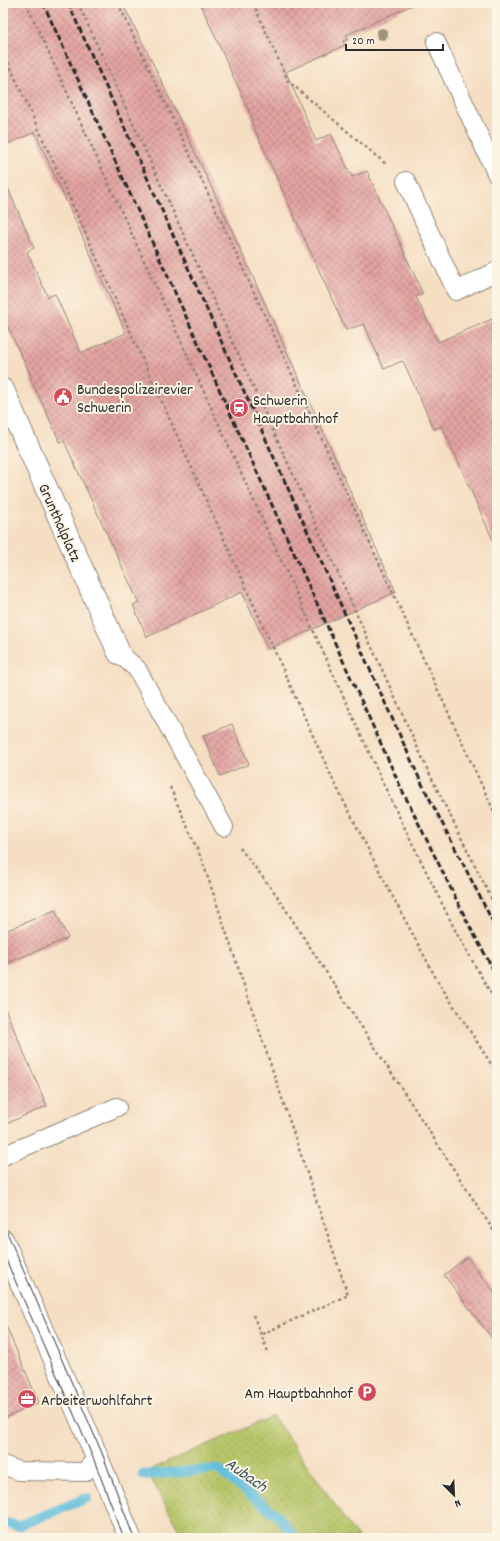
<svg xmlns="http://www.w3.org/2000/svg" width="500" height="1541" font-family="Dekko,sans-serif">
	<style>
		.grass { fill: url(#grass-dots); stroke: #70784a }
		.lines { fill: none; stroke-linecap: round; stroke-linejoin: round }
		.stream { stroke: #5ebedc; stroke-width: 10 }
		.building { fill: url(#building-cross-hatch) }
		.service-casing { stroke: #908476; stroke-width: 20 }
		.minor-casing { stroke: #908476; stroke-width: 24 }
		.path { stroke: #908476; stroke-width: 2.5; stroke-dasharray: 3 3; stroke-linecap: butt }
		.service { stroke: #fff; stroke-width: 18 }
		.minor { stroke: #fff; stroke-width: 22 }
		.tram { stroke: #2b2b2b; stroke-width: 1 }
		.rail { stroke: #2b2b2b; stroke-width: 3; stroke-dasharray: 6 3; stroke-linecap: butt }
		.tree { fill: #9d9579 }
		.labels { text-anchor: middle; stroke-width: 4; stroke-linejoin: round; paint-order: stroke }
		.poi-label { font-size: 16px; fill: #2b2b2b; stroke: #fcf5e5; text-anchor: start }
		.street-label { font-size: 16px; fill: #2b2b2b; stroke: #fcf5e5 }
		.water-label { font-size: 17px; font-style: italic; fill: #3a5760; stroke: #fcf5e5 }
	</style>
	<defs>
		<pattern id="grass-dots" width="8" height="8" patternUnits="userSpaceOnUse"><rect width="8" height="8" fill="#b6c568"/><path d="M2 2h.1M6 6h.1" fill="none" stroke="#9da95a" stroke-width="1.8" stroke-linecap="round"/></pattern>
		<pattern id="building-cross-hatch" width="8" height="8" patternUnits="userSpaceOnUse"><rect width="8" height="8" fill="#e4a4a2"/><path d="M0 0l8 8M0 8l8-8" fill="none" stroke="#b98684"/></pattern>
	</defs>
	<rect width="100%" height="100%" fill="#fcf5e5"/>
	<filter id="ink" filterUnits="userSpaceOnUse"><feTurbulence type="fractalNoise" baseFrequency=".025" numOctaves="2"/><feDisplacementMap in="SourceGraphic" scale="8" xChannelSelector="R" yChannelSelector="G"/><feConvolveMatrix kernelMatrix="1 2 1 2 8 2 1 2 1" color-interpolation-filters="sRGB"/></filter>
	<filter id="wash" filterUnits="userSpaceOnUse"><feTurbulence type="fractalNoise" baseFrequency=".012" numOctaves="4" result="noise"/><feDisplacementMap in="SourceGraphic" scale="16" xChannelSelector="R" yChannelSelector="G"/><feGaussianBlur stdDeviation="0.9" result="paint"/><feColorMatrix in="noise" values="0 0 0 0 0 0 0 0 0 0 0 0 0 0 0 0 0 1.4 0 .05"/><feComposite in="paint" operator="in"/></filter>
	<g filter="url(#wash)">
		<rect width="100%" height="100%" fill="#f5dec2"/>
		<polygon class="grass" points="273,1416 358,1538 183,1538 147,1471"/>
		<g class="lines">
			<g class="stream">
				<polyline points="143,1475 218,1469 279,1517 295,1538"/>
				<polyline points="3,1522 18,1526 87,1498"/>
			</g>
		</g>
		<g id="blocks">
			<g class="building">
				<polygon points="3,3 122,3 148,53 227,220 396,592 268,649 242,592 147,637 133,605 139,603 64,441 60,442 30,377 31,376 3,317 3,177 34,248 27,252 48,297 55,294 81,353 126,333 35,132 3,146"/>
				<polygon points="200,3 417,3 346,35 348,39 343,41 345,45 286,72 316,141 331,134 352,177 367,171 423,294 416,297 438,342 497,317 497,549 442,426 434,429 404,363 402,361 384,369 364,324 346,330 251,121 253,120"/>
				<polygon points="232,724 249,764 220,776 203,736"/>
				<polygon points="55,910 68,938 3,965 3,932"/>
				<polygon points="3,1004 47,1106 3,1125"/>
				<polygon points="467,1257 497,1296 497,1345 444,1275"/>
				<polygon points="3,1319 39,1403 3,1419"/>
			</g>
		</g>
	</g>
	<g filter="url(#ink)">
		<use href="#blocks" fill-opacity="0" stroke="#908476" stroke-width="1"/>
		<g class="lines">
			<g class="service-casing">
				<g id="service">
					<polyline points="436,42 497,175"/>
					<polyline points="406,181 456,291 497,271"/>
					<polyline points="119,653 137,669 224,827"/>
					<polyline points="3,1156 117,1107"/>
					<polyline points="3,1465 19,1471 85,1472 97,1457"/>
				</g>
			</g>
			<g class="minor-casing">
				<g id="minor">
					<polyline points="3,390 119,653"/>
					<polyline points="3,1241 84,1426 130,1538"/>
				</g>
			</g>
			<g class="path">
				<polyline points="26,3 389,796 457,934 497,1004"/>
				<polyline points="78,3 431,777 497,910"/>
				<polyline points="118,3 222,223 497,818"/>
				<polyline points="253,3 288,81 387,165"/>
				<polyline points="3,51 333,780 386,884 437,980 497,1073"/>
				<polyline points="170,787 202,860 348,1295 260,1335"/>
				<polyline points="240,848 275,893 497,1236"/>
				<polyline points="253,1315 268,1352"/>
			</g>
			<use href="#service" class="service"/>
			<use href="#minor" class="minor"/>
			<g class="tram">
				<polyline points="3,1223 102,1453 134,1538"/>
				<polyline points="3,1253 94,1460 124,1538"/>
			</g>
			<g class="rail">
				<polyline points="43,3 402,790 471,929 497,976"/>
				<polyline points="68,3 421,782 497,930"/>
			</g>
		</g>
		<circle class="tree" cx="382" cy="34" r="6"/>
	</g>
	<defs>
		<g id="civic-disc" transform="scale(1)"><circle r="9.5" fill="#d1495b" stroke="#fcf5e5"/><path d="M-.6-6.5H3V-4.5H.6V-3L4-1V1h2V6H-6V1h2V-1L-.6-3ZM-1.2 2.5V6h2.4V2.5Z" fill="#fff"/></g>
		<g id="station-disc" transform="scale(1)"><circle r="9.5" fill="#d1495b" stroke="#fcf5e5"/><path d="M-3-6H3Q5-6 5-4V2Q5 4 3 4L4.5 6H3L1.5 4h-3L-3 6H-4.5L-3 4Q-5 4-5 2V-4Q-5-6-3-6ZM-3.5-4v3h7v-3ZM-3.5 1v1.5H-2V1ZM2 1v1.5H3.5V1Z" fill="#fff"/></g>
		<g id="parking-disc" transform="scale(1)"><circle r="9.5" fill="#d1495b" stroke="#fcf5e5"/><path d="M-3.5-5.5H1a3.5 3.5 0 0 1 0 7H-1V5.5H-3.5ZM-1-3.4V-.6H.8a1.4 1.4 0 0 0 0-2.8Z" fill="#fff"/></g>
		<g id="office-disc" transform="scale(1)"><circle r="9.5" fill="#d1495b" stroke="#fcf5e5"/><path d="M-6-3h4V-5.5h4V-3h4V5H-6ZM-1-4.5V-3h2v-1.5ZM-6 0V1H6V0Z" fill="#fff"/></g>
	</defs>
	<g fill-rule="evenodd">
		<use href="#civic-disc" x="63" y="397"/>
		<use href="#station-disc" x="239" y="408"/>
		<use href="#parking-disc" x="367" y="1392"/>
		<use href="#office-disc" x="27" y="1399"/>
	</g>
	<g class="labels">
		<g class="poi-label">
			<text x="77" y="394">Bundespolizeirevier<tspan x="77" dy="18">Schwerin</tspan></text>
			<text x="253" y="405">Schwerin<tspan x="253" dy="18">Hauptbahnhof</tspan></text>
			<text x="353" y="1398" text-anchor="end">Am Hauptbahnhof</text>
			<text x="41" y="1405">Arbeiterwohlfahrt</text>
		</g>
		<g class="street-label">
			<text transform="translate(61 522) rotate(66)" y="6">Grunthalplatz</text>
		</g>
		<g class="water-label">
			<text transform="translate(247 1474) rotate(35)" y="6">Aubach</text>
		</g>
	</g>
	<rect width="500" height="1541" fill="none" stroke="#fcf5e5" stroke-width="16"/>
	<g transform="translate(454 1495) rotate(156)" stroke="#fcf5e5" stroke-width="3" paint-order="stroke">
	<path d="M0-3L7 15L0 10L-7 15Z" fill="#2b2b2b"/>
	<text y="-6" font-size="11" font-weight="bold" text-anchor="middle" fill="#2b2b2b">N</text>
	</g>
	<path d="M346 44v6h97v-6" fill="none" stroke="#2b2b2b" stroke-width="2"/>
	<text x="352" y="44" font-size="12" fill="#2b2b2b" stroke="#fcf5e5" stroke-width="3" paint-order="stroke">20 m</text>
</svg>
